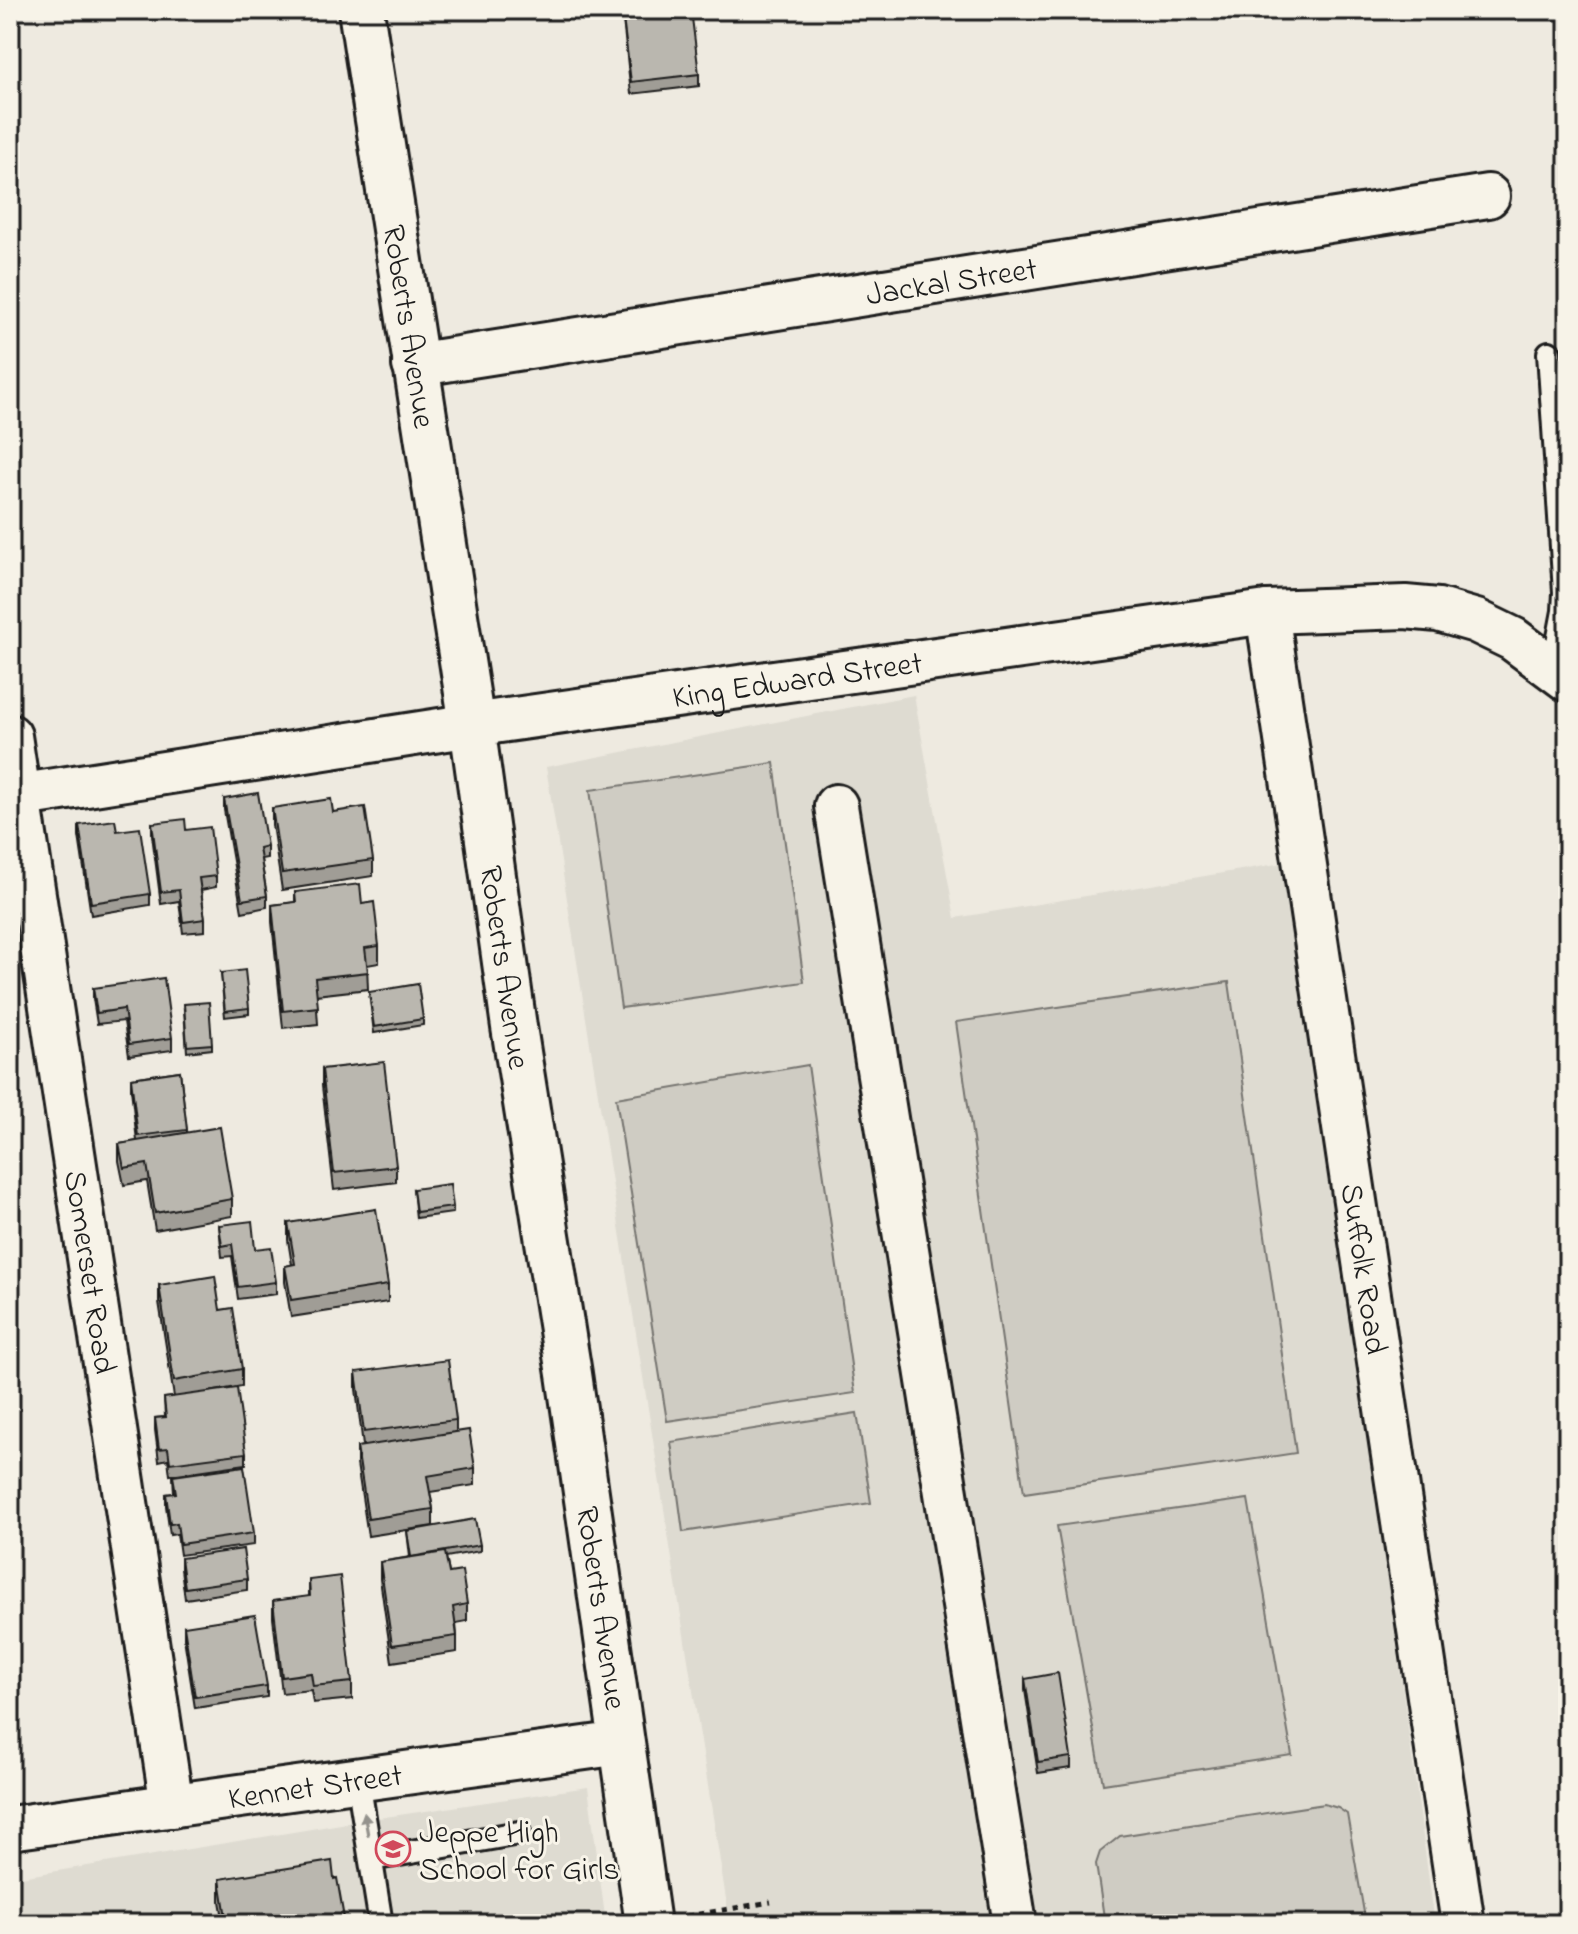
<svg xmlns="http://www.w3.org/2000/svg" width="1578" height="1934" font-family="'Indie Flower',sans-serif">
	<style>
		.built { fill: #dedbd1 }
		.green { fill: #cfccc3; stroke: #767470; stroke-width: 2 }
		.lines { fill: none; stroke-linecap: round; stroke-linejoin: round }
		.service-casing { stroke: #1c1c1c; stroke-width: 28 }
		.minor-casing { stroke: #1c1c1c; stroke-width: 48 }
		.secondary-casing { stroke: #1c1c1c; stroke-width: 50 }
		.service { stroke: #f7f3e8; stroke-width: 22 }
		.minor { stroke: #f7f3e8; stroke-width: 42 }
		.secondary { stroke: #f7f3e8; stroke-width: 44 }
		.path-bridge { stroke: #1c1c1c; stroke-width: 5; stroke-dasharray: 6 6; stroke-linecap: butt }
		.wall { fill: #a09d96; stroke: #1c1c1c; stroke-width: 2 }
		.building { fill: #bab7af; stroke: #1c1c1c; stroke-width: 2 }
		.oneway { fill: #94928c }
		.labels { text-anchor: middle; stroke-width: 6; stroke-linejoin: round; paint-order: stroke }
		.street-label { font-size: 32px; fill: #1c1c1c; stroke: #f7f3e8 }
		.poi-label { font-size: 32px; fill: #1c1c1c; stroke: #f7f3e8; text-anchor: start }
	</style>
	<rect width="100%" height="100%" fill="#eeeae0"/>
	<filter id="ink" filterUnits="userSpaceOnUse"><feTurbulence type="fractalNoise" baseFrequency=".0125" numOctaves="2"/><feDisplacementMap in="SourceGraphic" scale="16" xChannelSelector="R" yChannelSelector="G"/><feConvolveMatrix kernelMatrix="1 2 1 2 8 2 1 2 1" color-interpolation-filters="sRGB"/></filter>
	<g filter="url(#ink)">
		<g class="built">
			<polygon points="914,695 955,918 1289,862 1435,1924 730,1924 546,767"/>
			<polygon points="588,1787 606,1924 21,1924 15,1878 365,1820"/>
		</g>
		<g class="green">
			<polygon points="774,763 804,982 621,1008 590,790"/>
			<polygon points="1229,982 1296,1453 1024,1493 956,1022"/>
			<polygon points="808,1065 855,1393 667,1421 616,1098"/>
			<polygon points="857,1413 871,1503 683,1532 671,1442"/>
			<polygon points="1248,1499 1292,1755 1103,1784 1057,1526"/>
			<polygon points="1324,1804 1338,1808 1347,1814 1366,1924 1105,1924 1096,1864 1100,1852 1120,1836"/>
		</g>
		<g class="lines">
			<g class="service-casing">
				<g id="service">
					<polyline points="1549,353 1565,592 1564,611 1553,669"/>
					<polyline points="358,1780 381,1924"/>
					<polyline points="371,1859 519,1833"/>
				</g>
			</g>
			<g class="minor-casing">
				<g id="minor">
					<path id="s1" d="M414,365L1488,196"/>
					<path id="s2" d="M1267,612L1463,1924"/>
					<path id="s3" d="M10,736L172,1806"/>
					<path id="s4" d="M10,797L472,725L1267,612L1405,607L1438,610L1476,621L1513,639L1568,680"/>
					<polyline points="836,806 1015,1924"/>
					<path id="s5" d="M10,1828L621,1743"/>
				</g>
			</g>
			<g class="secondary-casing">
				<g id="secondary">
					<path id="s6" d="M361,10L472,725L514,1027L569,1374L648,1924"/>
				</g>
			</g>
			<use href="#service" class="service"/>
			<use href="#minor" class="minor"/>
			<use href="#secondary" class="secondary"/>
			<polyline class="path-bridge" points="639,1924 771,1902"/>
		</g>
		<g class="wall">
			<polygon points="622,10 699,74 699,86 631,94"/>
			<polygon points="224,799 267,846 267,858 261,859 267,896 267,907 242,912 224,810"/>
			<polygon points="272,808 333,812 373,860 373,876 282,890 272,825"/>
			<polygon points="152,823 186,830 216,876 216,887 201,890 205,919 205,931 183,933 179,901 161,904 152,835"/>
			<polygon points="79,825 117,831 150,894 150,905 91,915 79,836"/>
			<polygon points="295,892 362,904 379,946 379,963 367,965 368,989 316,995 318,1024 283,1028 272,922 272,905 295,902"/>
			<polygon points="221,973 249,1008 249,1014 225,1017"/>
			<polygon points="93,988 172,1038 172,1050 129,1056 124,1021 97,1024 93,999"/>
			<polygon points="369,992 423,1019 423,1025 374,1033"/>
			<polygon points="184,1010 212,1044 212,1049 187,1052"/>
			<polygon points="322,1069 396,1166 396,1182 334,1190 322,1086"/>
			<polygon points="180,1071 187,1132 232,1199 232,1216 155,1230 147,1181 124,1185 119,1161 119,1144 137,1141 131,1089 131,1078"/>
			<polygon points="413,1189 453,1207 453,1213 416,1218"/>
			<polygon points="288,1223 388,1285 388,1302 291,1317 285,1282 285,1266 292,1265 288,1240"/>
			<polygon points="219,1225 255,1249 276,1282 276,1294 238,1299 232,1256 222,1257"/>
			<polygon points="159,1285 220,1310 242,1369 242,1386 209,1392 246,1453 246,1464 170,1475 168,1459 159,1461 155,1430 155,1418 165,1417 164,1398 174,1397 159,1302"/>
			<polygon points="356,1372 456,1420 456,1432 475,1468 475,1485 430,1492 433,1509 433,1526 368,1536 357,1464 357,1447 363,1446 356,1389"/>
			<polygon points="173,1476 254,1533 254,1545 180,1555 177,1534 170,1535 166,1506 166,1494 174,1493"/>
			<polygon points="407,1531 480,1545 480,1551 446,1557 449,1573 467,1604 467,1621 456,1623 457,1636 457,1652 392,1662 380,1579 380,1562 410,1557"/>
			<polygon points="181,1558 247,1579 247,1590 185,1599 181,1569"/>
			<polygon points="309,1580 352,1682 352,1699 313,1703 311,1690 282,1693 273,1618 273,1601 309,1597"/>
			<polygon points="184,1626 267,1686 267,1697 195,1708 184,1638"/>
			<polygon points="1025,1679 1071,1757 1071,1768 1038,1773 1025,1690"/>
			<polygon points="220,1879 334,1879 345,1924 224,1924 220,1901"/>
		</g>
		<g class="building">
			<polygon points="622,10 691,10 699,74 631,82"/>
			<polygon points="258,793 267,846 259,848 267,896 242,900 224,799"/>
			<polygon points="331,799 333,812 365,807 373,860 282,873 272,808"/>
			<polygon points="185,819 186,830 210,827 216,876 199,878 205,919 183,922 179,890 161,892 152,823"/>
			<polygon points="115,820 117,831 140,828 150,894 91,903 79,825"/>
			<polygon points="360,884 362,904 374,902 379,946 365,948 368,972 315,978 318,1007 283,1011 272,905 296,902 295,892"/>
			<polygon points="245,970 249,1008 225,1011 221,973"/>
			<polygon points="164,978 172,1038 129,1044 124,1009 97,1013 93,988"/>
			<polygon points="418,984 423,1019 374,1027 369,992"/>
			<polygon points="209,1002 212,1044 187,1046 184,1004"/>
			<polygon points="384,1062 396,1166 334,1173 322,1069"/>
			<polygon points="180,1071 187,1130 138,1136 131,1078"/>
			<polygon points="220,1127 232,1199 155,1213 147,1164 124,1168 119,1144"/>
			<polygon points="450,1184 453,1207 416,1212 413,1189"/>
			<polygon points="376,1209 388,1285 291,1300 285,1266 295,1264 288,1223"/>
			<polygon points="252,1221 255,1249 271,1247 276,1282 238,1287 232,1244 222,1246 219,1225"/>
			<polygon points="215,1276 220,1310 233,1308 242,1369 174,1381 159,1285"/>
			<polygon points="448,1360 456,1420 364,1432 356,1372"/>
			<polygon points="237,1388 246,1453 170,1463 168,1448 159,1449 155,1418 166,1417 164,1398"/>
			<polygon points="469,1430 475,1468 427,1476 433,1509 368,1519 357,1447"/>
			<polygon points="244,1466 254,1533 180,1544 177,1523 170,1524 166,1494 176,1493 173,1476"/>
			<polygon points="475,1519 480,1545 411,1557 407,1531"/>
			<polygon points="243,1549 247,1579 185,1588 181,1558"/>
			<polygon points="445,1552 449,1573 462,1571 467,1604 453,1607 457,1636 392,1645 380,1562"/>
			<polygon points="340,1576 352,1682 313,1686 311,1673 282,1677 273,1601 310,1596 309,1580"/>
			<polygon points="255,1615 267,1686 195,1697 184,1626"/>
			<polygon points="1058,1673 1071,1757 1038,1762 1025,1679"/>
			<polygon points="332,1861 334,1879 337,1878 345,1924 227,1924 220,1879"/>
		</g>
		<defs><path id="oneway-solid" d="M-6-.8H1V-3.2L6.5 0L1 3.2V.8H-6Z" transform="scale(2)"/></defs>
		<use class="oneway" href="#oneway-solid" transform="translate(366 1824) rotate(-100)"/>
	</g>
	<defs>
		<g id="school-ring" transform="scale(1.8)"><circle r="9.5" fill="#f7f3e8" stroke="#d1495b" stroke-width="1.5"/><path d="M0-5L7-2L0 1L-7-2ZM-4 1L0 2.5L4 1V4Q0 6-4 4Z" fill="#d1495b"/></g>
	</defs>
	<g fill-rule="evenodd">
		<use href="#school-ring" x="393" y="1849"/>
	</g>
	<g class="labels">
		<g class="street-label">
			<text dy="11" stroke="none"><textPath href="#s1" startOffset="544">Jackal Street</textPath></text>
			<text dy="11" stroke="none"><textPath href="#s6" startOffset="320">Roberts Avenue</textPath></text>
			<text dy="11" stroke="none"><textPath href="#s4" startOffset="796">King Edward Street</textPath></text>
			<text dy="11" stroke="none"><textPath href="#s6" startOffset="968">Roberts Avenue</textPath></text>
			<text dy="11" stroke="none"><textPath href="#s2" startOffset="664">Suffolk Road</textPath></text>
			<text dy="11" stroke="none"><textPath href="#s3" startOffset="542">Somerset Road</textPath></text>
			<text dy="11" stroke="none"><textPath href="#s6" startOffset="1616">Roberts Avenue</textPath></text>
			<text dy="11" stroke="none"><textPath href="#s5" startOffset="308">Kennet Street</textPath></text>
		</g>
		<g class="poi-label">
			<text x="419" y="1842">Jeppe High<tspan x="419" dy="37">School for Girls</tspan></text>
		</g>
	</g>
	<rect width="1578" height="1934" fill="none" stroke="#f7f3e8" stroke-width="40"/>
	<rect x="20" y="20" width="1538" height="1894" fill="none" stroke="#1c1c1c" stroke-width="3" filter="url(#ink)"/>
</svg>
